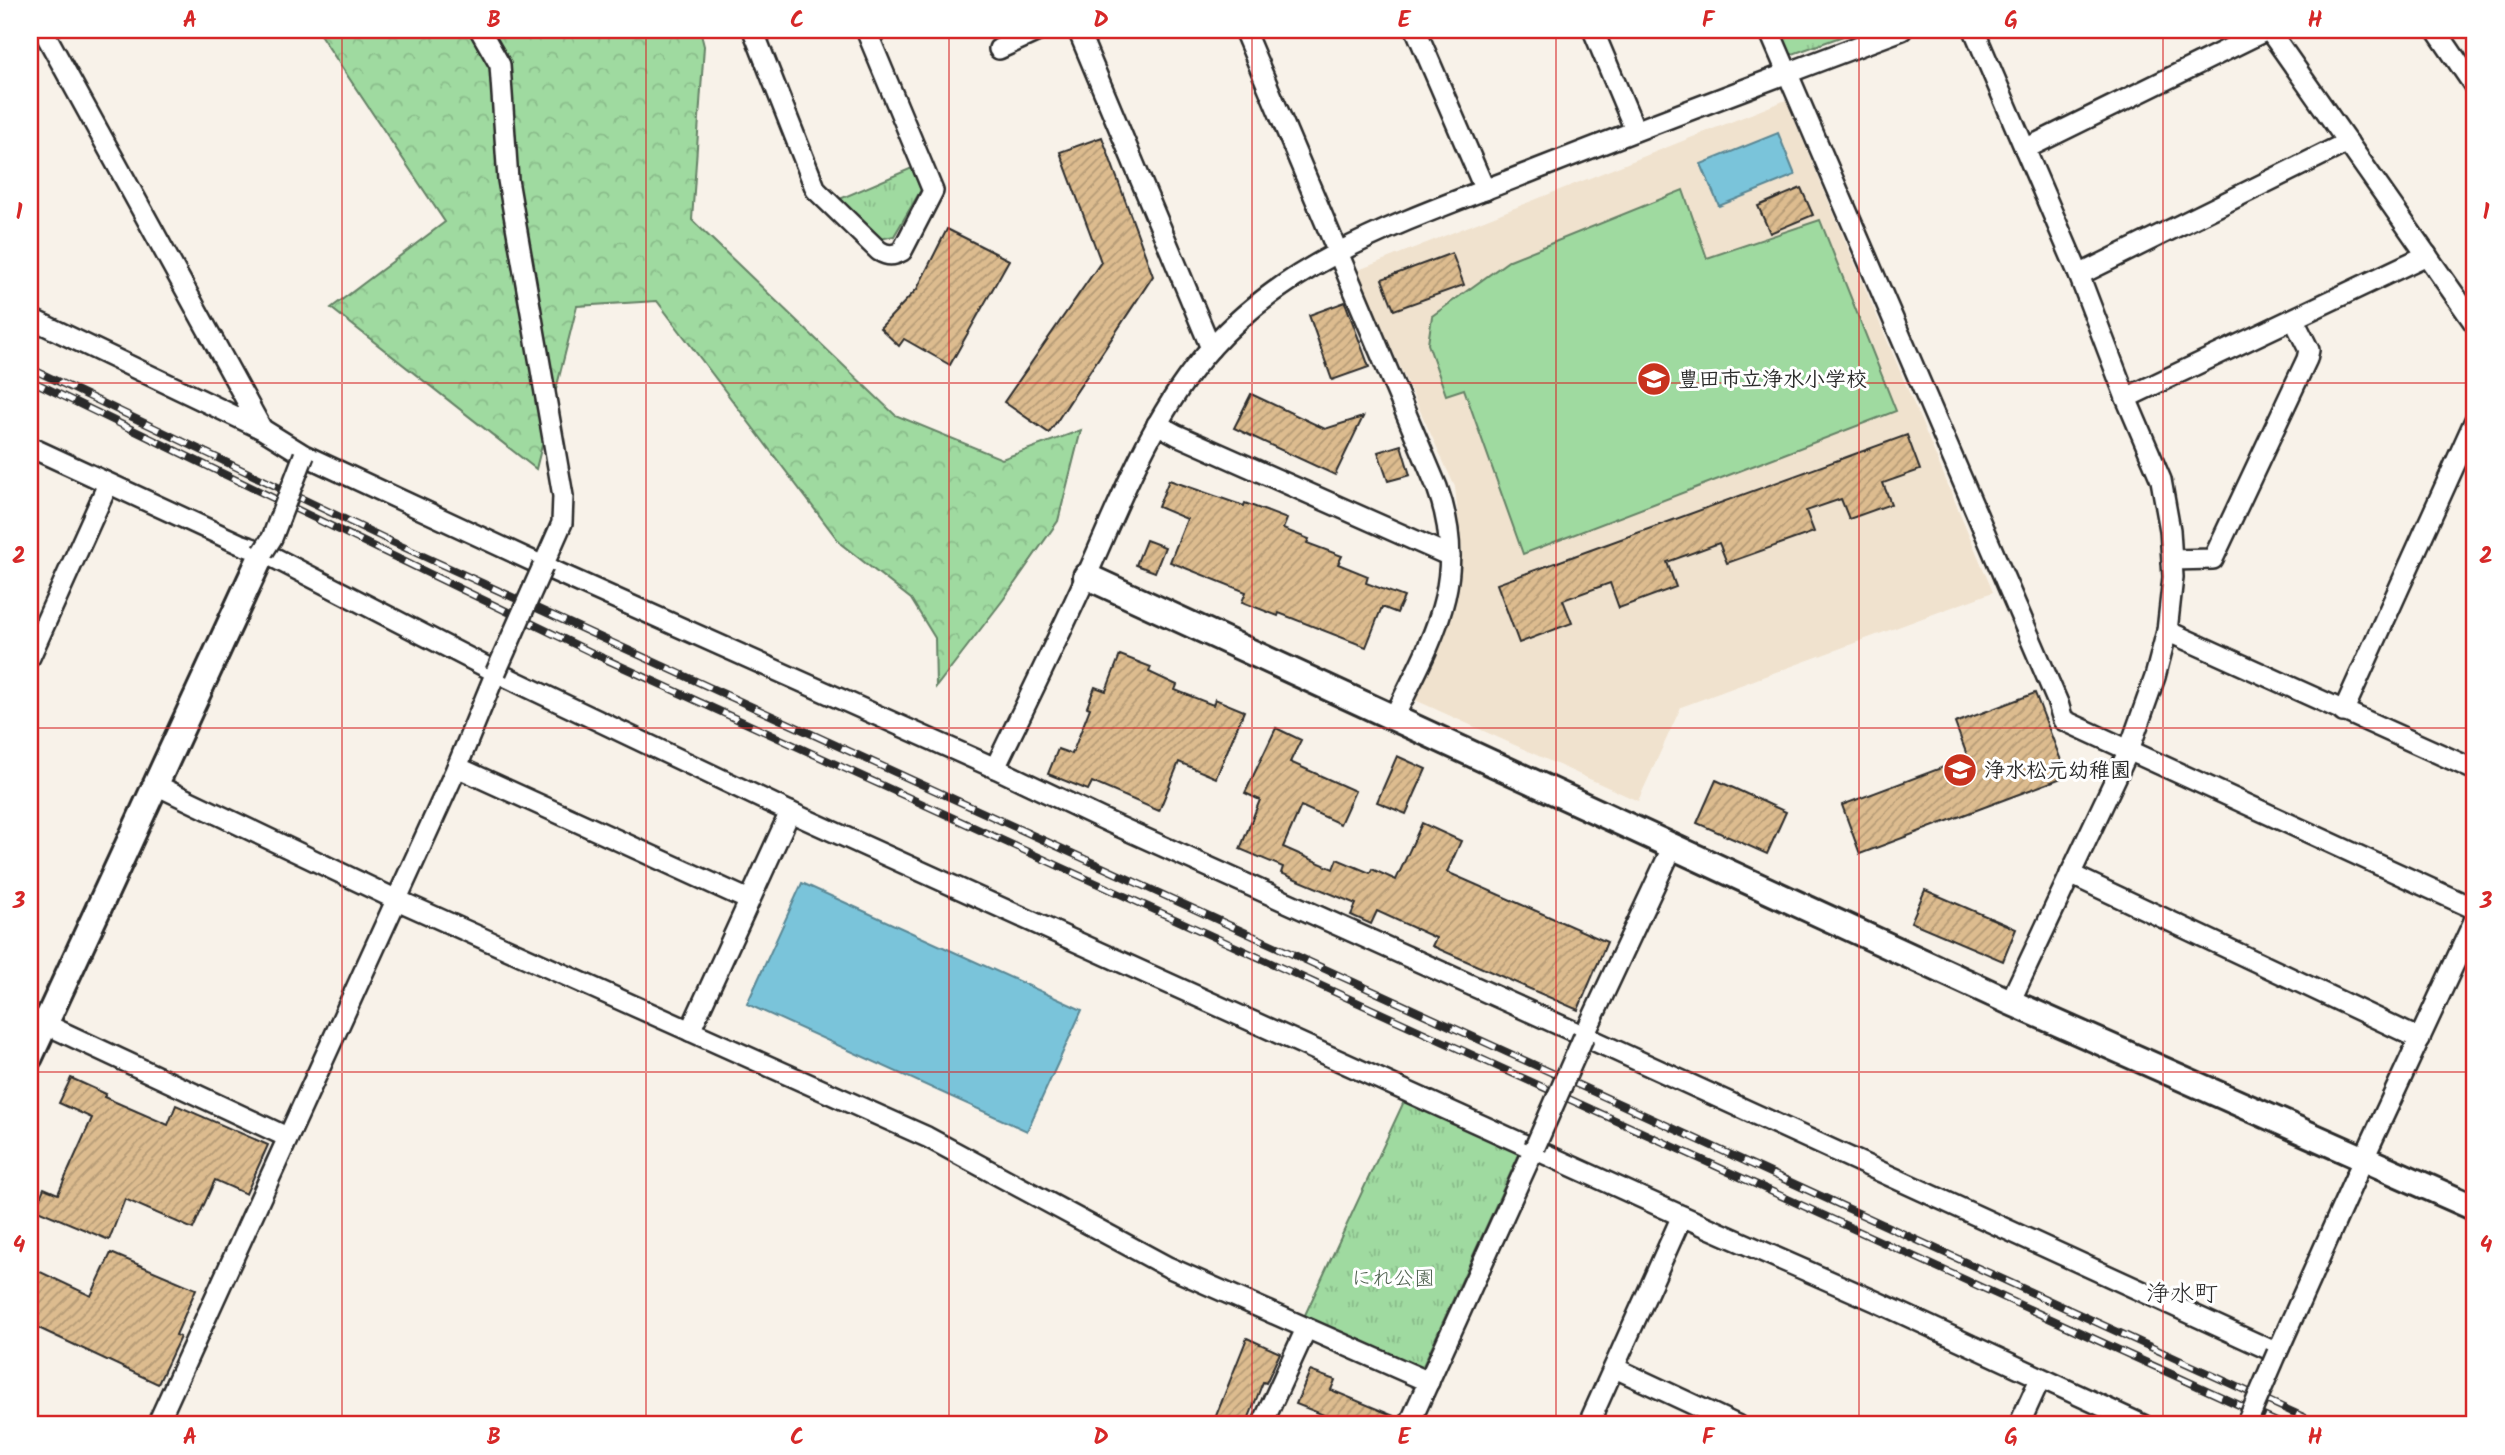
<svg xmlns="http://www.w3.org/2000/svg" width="2505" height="1455" font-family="Kalam,'Klee One',sans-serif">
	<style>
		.built { fill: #f0e2ce }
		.forest { fill: url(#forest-crowns); stroke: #658266; stroke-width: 2 }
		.park { fill: url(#park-tufts); stroke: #658266; stroke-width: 2 }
		.pitch { fill: #9fdaa0; stroke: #658266; stroke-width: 2 }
		.water { fill: #7ac4da; stroke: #5a8794; stroke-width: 2 }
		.building { fill: url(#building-hatch); stroke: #2b2b2b; stroke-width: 2 }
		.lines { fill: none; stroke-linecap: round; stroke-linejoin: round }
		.minor-casing { stroke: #2b2b2b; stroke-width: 24 }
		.tertiary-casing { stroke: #2b2b2b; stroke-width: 30 }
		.minor { stroke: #fff; stroke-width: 19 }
		.tertiary { stroke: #fff; stroke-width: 24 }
		.rail-casing { stroke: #2b2b2b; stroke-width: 8 }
		.rail { stroke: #fff; stroke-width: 5; stroke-dasharray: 16; stroke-linecap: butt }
		.minor-bridge-casing { stroke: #2b2b2b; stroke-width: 24; stroke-linecap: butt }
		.minor-bridge { stroke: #fff; stroke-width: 19 }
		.grid { fill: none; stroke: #d62828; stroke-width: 2; stroke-opacity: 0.55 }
		.labels { text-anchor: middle; stroke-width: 6; stroke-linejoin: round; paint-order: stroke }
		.poi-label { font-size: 21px; font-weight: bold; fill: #2b2b2b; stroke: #fff; text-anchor: start }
		.park-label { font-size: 21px; fill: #4e604e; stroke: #fff }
		.quarter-label { font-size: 24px; fill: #2b2b2b; stroke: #fff }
		.neatline { fill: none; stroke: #d62828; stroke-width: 2.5 }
		.grid-label { font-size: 23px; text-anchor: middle; font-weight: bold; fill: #d62828 }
	</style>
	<defs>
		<pattern id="forest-crowns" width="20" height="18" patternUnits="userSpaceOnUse" patternTransform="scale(1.75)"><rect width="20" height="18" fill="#9fdaa0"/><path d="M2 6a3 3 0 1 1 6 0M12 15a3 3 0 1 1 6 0" fill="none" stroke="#89bb8a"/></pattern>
		<pattern id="park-tufts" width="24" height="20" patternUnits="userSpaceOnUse" patternTransform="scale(1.75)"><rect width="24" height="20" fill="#9fdaa0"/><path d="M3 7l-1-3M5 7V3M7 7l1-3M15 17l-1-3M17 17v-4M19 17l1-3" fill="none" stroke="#89bb8a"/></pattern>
		<pattern id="building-hatch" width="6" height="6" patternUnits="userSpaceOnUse" patternTransform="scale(1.75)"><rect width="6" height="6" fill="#ddbc8f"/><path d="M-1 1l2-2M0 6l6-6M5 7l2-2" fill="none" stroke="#b39975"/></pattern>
	</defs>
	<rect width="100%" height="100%" fill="#f8f2e9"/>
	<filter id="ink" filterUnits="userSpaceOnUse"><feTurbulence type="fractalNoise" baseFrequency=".0143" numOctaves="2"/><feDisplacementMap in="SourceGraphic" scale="14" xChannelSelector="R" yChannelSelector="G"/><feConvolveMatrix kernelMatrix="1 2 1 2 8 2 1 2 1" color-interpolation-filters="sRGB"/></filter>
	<g filter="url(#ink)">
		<polygon class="built" points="1786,100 1993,592 1681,707 1638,801 1413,699 1450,614 1462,553 1455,487 1356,271"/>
		<polygon class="forest" points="317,30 700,30 704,46 692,220 895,415 1002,459 1081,430 1058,521 1003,600 936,687 935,638 911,599 841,544 657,301 577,306 536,469 331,308 445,222"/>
		<g class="park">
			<polygon points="1779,30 1860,30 1790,55"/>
			<polygon points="912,168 921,190 894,236 876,240 835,201"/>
			<polygon points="1406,1097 1521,1150 1422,1368 1304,1317"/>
		</g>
		<polygon class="pitch" points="1683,190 1707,258 1820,220 1896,411 1523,554 1464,389 1446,395 1428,344 1432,316 1510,260"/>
		<g class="water">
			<polygon points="1778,133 1795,175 1719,206 1701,164"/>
			<polygon points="802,883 1082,1010 1027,1131 747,1004"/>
		</g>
		<g class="building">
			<polygon points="1102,137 1153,276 1049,433 1004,402 1101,262 1060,152"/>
			<polygon points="1801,188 1813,215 1770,233 1758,206"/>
			<polygon points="947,229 1009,260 950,365 904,339 899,346 880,328 917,289"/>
			<polygon points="1452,253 1464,285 1394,310 1382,279"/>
			<polygon points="1345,302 1369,367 1332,380 1309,315"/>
			<polygon points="1251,394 1325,429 1363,417 1335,475 1234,428"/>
			<polygon points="1907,435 1920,470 1883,483 1891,504 1849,519 1841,499 1806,511 1814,532 1727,563 1719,543 1667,562 1676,587 1619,608 1610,583 1563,600 1572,623 1519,643 1497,584"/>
			<polygon points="1401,445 1410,475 1388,481 1378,452"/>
			<polygon points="1169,480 1244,506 1245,503 1287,519 1283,529 1309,539 1307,543 1342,556 1338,564 1368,576 1366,583 1404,597 1397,613 1382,607 1366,647 1279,613 1278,616 1242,602 1246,592 1170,562 1187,519 1158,507"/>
			<polygon points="1146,540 1165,547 1155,572 1136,565"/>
			<polygon points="1120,655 1151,667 1149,672 1177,685 1175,690 1213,705 1215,699 1244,711 1216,778 1179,762 1159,811 1092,782 1088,790 1048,774 1058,749 1072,754 1090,708 1087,707 1095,687 1106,691"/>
			<polygon points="2035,693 2067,776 1860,854 1842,805 1968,758 1955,723"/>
			<polygon points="1276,728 1301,740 1290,762 1355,791 1340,824 1301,806 1283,847 1333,869 1337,859 1370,873 1372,869 1396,880 1422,823 1461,841 1447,872 1607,942 1578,1010 1432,946 1436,938 1377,911 1371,924 1351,915 1356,904 1281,873 1283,867 1240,849 1260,800 1245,793"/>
			<polygon points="1397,756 1426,769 1406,814 1377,802"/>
			<polygon points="1716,780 1786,812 1767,854 1697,823"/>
			<polygon points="1925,890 2016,929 2003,961 1911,922"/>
			<polygon points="71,1078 106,1094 104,1097 168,1125 176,1105 268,1145 246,1194 215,1180 193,1229 125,1199 109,1240 35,1209 44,1188 58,1194 92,1118 59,1103"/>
			<polygon points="111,1253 196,1289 176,1335 180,1337 158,1384 30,1324 30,1267 91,1296"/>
			<polygon points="1247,1338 1280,1353 1266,1383 1263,1382 1246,1425 1226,1425 1214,1421"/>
			<polygon points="1310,1371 1335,1380 1331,1390 1399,1418 1397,1425 1325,1425 1329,1417 1296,1404"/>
		</g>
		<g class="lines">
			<g class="minor-casing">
				<g id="minor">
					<polyline points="43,30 262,429"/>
					<polyline points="480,30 500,65 508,180 563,496 562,523 543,566"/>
					<path d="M753,30L816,190L879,251C888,256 893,256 902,251L933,191L866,30"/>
					<polyline points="1078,30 1211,348"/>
					<path d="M1244,30L1437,487C1470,577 1434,636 1394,717"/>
					<polyline points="1416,30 1485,190"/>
					<polyline points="1593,30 1635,130"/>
					<polyline points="1769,30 2058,703 2063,720 2475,909"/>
					<polyline points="1974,30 2079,275 2126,398 2161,480 2170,530 2173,577 2167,631 2155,677 2129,750 2010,1002"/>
					<polyline points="2269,30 2475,324"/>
					<polyline points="2436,30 2475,87"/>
					<polyline points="999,49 1040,30"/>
					<polyline points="2025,149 2267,30"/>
					<polyline points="2079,275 2348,142"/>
					<polyline points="30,318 262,429 304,455 543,566 995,768 1111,823 1584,1036 2277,1353 2364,1158 2475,919"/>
					<polyline points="2126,398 2427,255"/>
					<polyline points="1157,424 1177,435 1450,556"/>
					<polyline points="30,447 240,544 263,552 496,672 790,812 1682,1216 1875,1301 2143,1425"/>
					<polyline points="2172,560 2213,559 2307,359 2309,350 2294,320"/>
					<polyline points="2167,631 2475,770"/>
					<polyline points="30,657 108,484"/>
					<polyline points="2343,712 2475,420"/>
					<polyline points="457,767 749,900"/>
					<path d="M995,768C1026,704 1057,641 1086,577C1122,497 1152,414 1211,348C1295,253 1421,216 1535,170C1657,122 1779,76 1902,30"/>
					<polyline points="154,784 395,899 927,1137 1168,1267 1429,1382"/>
					<polyline points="2070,874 2420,1039"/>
					<polyline points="30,1017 287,1137"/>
					<polyline points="690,1031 790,812"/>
					<polyline points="1584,1036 1673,846"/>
					<polyline points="1615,1368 1737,1425"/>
					<polyline points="157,1425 457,767 496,672"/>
					<polyline points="1262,1425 1306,1329"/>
					<polyline points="1409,1425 1535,1147"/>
					<polyline points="1588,1425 1682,1216"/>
					<polyline points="2019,1425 2040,1379"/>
				</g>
			</g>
			<g class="tertiary-casing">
				<g id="tertiary">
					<polyline points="1086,576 2010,1002 2475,1208"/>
					<polyline points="30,1057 263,552"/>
				</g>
			</g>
			<use href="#minor" class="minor"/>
			<use href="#tertiary" class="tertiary"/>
			<g class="rail-casing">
				<g id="rail">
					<polyline points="30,368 388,540 2321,1425"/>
					<polyline points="30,380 603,658 2283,1425"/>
				</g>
			</g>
			<use href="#rail" class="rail"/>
			<g class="minor-bridge-casing">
				<g id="minor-bridge">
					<polyline points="263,552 272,538 304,455"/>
					<polyline points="496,672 543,566"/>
					<polyline points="1535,1147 1584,1036"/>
					<polyline points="2246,1425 2277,1353"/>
				</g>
			</g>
			<use href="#minor-bridge" class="minor-bridge"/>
		</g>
	</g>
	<path class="grid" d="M342,30V1425M646,30V1425M949,30V1425M1252,30V1425M1556,30V1425M1859,30V1425M2163,30V1425M30,383H2475M30,728H2475M30,1072H2475"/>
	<defs>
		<g id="school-disc" transform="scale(1.75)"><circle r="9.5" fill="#c8321e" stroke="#fff"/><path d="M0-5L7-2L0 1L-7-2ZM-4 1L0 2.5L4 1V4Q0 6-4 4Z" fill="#fff"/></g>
	</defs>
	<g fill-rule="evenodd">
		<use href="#school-disc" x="1654" y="379"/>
		<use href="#school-disc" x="1960" y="770"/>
	</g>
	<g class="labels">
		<g class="poi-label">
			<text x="1678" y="386">豊田市立浄水小学校</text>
			<text x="1984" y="777">浄水松元幼稚園</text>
		</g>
		<g class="park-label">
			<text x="1393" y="1285">にれ公園</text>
		</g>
		<g class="quarter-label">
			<text x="2182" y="1301">浄水町</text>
		</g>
	</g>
	<rect width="2505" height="1455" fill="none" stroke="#fff" stroke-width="77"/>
	<rect x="38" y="38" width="2428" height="1378" class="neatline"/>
	<g class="grid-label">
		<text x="190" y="27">A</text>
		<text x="494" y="27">B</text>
		<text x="797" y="27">C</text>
		<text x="1101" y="27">D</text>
		<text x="1404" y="27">E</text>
		<text x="1708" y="27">F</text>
		<text x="2011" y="27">G</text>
		<text x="2315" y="27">H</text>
		<text x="19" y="219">1</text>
		<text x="2486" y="219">1</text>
		<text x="19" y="563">2</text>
		<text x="2486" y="563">2</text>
		<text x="19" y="908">3</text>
		<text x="2486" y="908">3</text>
		<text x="19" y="1252">4</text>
		<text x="2486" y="1252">4</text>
		<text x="190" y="1444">A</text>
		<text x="494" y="1444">B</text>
		<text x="797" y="1444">C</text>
		<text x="1101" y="1444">D</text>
		<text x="1404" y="1444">E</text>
		<text x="1708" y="1444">F</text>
		<text x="2011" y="1444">G</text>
		<text x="2315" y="1444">H</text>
	</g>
</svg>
